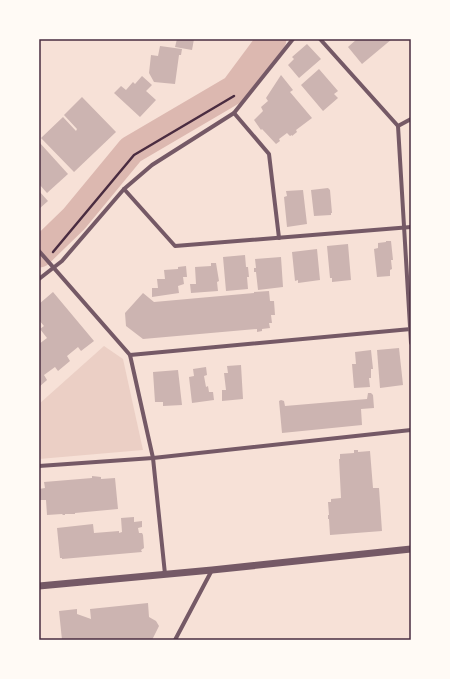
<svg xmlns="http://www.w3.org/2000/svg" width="450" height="679" font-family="Overpass,sans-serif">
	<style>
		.green { fill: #ebcfc5 }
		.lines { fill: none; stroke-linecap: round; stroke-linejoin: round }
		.river { stroke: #dcb8b0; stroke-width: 29 }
		.building { fill: #ccb4b1 }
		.path { stroke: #4a2c40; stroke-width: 2.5 }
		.minor { stroke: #755966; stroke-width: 4 }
		.tertiary { stroke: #755966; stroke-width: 7 }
		.neatline { fill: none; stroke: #4a2c40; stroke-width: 1.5 }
	</style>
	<rect width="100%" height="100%" fill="#f7e1d7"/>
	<polygon class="green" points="104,346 123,359 143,450 39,459 39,404"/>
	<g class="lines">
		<polyline class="river" points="39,253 74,219 131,150 235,89 272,39"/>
	</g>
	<g class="building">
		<polygon points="177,39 194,39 192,50 175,47"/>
		<polygon points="357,39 392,39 362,64 348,47"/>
		<polygon points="307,44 321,59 299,78 288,65 294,59 292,57"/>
		<polygon points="160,46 182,49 181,55 179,55 175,84 154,82 149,73 151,55 158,56"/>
		<polygon points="319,69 338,91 334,94 338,98 323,111 301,85"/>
		<polygon points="281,75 293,90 290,92 312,118 296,130 297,132 292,136 292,135 290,136 287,133 279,139 280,141 276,144 262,129 261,130 254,120 263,111 261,107 268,101 266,98"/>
		<polygon points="142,76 152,85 146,91 156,100 140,117 114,93 121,86 126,90 133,82 135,84"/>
		<polygon points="82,97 116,132 74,172 41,138 63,117 76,131 77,129 64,115"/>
		<polygon points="39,142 68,174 47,193 39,184"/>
		<polygon points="328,188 330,190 332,213 331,213 331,215 314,216 311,190"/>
		<polygon points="303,190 307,224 287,227 284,197 287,196 286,191"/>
		<polygon points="39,191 48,201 39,209"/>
		<polygon points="386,241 391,241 393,260 391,260 392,269 390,270 390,276 377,277 374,249 378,248 378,243 386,242"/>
		<polygon points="348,244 351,280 332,282 332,278 330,278 327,246"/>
		<polygon points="317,249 320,280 298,283 298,280 295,281 292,252"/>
		<polygon points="245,255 246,267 248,267 249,277 247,277 248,289 226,291 223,257"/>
		<polygon points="281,257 283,287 258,290 256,272 254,272 254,268 256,268 255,259"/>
		<polygon points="211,263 216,263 219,281 217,282 218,291 191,293 190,284 196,284 195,267 211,266"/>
		<polygon points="186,266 187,277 183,277 184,284 178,286 179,293 152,297 152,288 158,288 157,279 165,279 164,270 178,269 178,267"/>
		<polygon points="269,291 270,301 274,301 275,315 271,315 272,323 269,323 270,328 262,329 262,331 257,332 257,329 143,339 126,326 125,313 143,293 154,302 254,293 254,292"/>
		<polygon points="53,292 94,341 81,351 78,347 67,356 70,361 58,371 55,367 44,375 47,380 39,387 39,344 47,338 40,329 44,326 39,320 39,304"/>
		<polygon points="399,348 403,385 380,388 377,350"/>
		<polygon points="371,350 373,369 371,369 371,378 369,378 370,387 354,388 352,364 356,364 355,352"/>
		<polygon points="241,365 243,399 222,401 222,390 226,390 224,373 228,373 227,366"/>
		<polygon points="206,367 207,375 204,376 206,387 208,386 209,392 213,392 214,400 192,403 189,377 194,376 193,369"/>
		<polygon points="178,370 182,405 163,406 163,402 155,402 153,372"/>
		<polygon points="368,393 371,393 373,395 374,408 361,409 362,425 282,433 279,401 281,400 284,401 285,406 367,399"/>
		<polygon points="354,450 358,450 358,452 370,451 373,488 379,488 382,531 330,535 329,519 328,519 328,515 329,515 328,502 331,502 331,499 341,498 339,459 340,459 340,454 354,453"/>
		<polygon points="92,476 101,477 101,479 115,478 118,509 75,513 75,514 65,514 65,515 63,515 62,514 47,515 46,500 40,500 39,489 45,488 44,482 92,478"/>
		<polygon points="134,517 134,522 142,521 142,527 138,528 139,533 142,533 143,535 144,548 141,550 142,552 62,559 62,558 60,558 57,528 93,524 94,533 119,531 119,533 122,532 121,518"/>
		<polygon points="148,603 149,617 156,621 159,626 152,640 62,640 59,611 77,609 77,614 91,619 90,609"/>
	</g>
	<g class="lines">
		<polyline class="path" points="53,252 134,155 234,96"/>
		<g class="minor">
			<polyline points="320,39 398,126 411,343"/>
			<polyline points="234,113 269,154 279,238"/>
			<polyline points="398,126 411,119"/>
			<polyline points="124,189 175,246 411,227"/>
			<polyline points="39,251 130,355 153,458 165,574"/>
			<polyline points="39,279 62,261 124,189 152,165 234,113 293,39"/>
			<polyline points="130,355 411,329"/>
			<polyline points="39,466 153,458 411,430"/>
			<polyline points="175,640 212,570"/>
		</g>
		<polyline class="tertiary" points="39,586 212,570 411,549"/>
	</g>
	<rect width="450" height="679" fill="none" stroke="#fffaf5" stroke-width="80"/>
	<rect x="40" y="40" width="370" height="599" class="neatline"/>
</svg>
